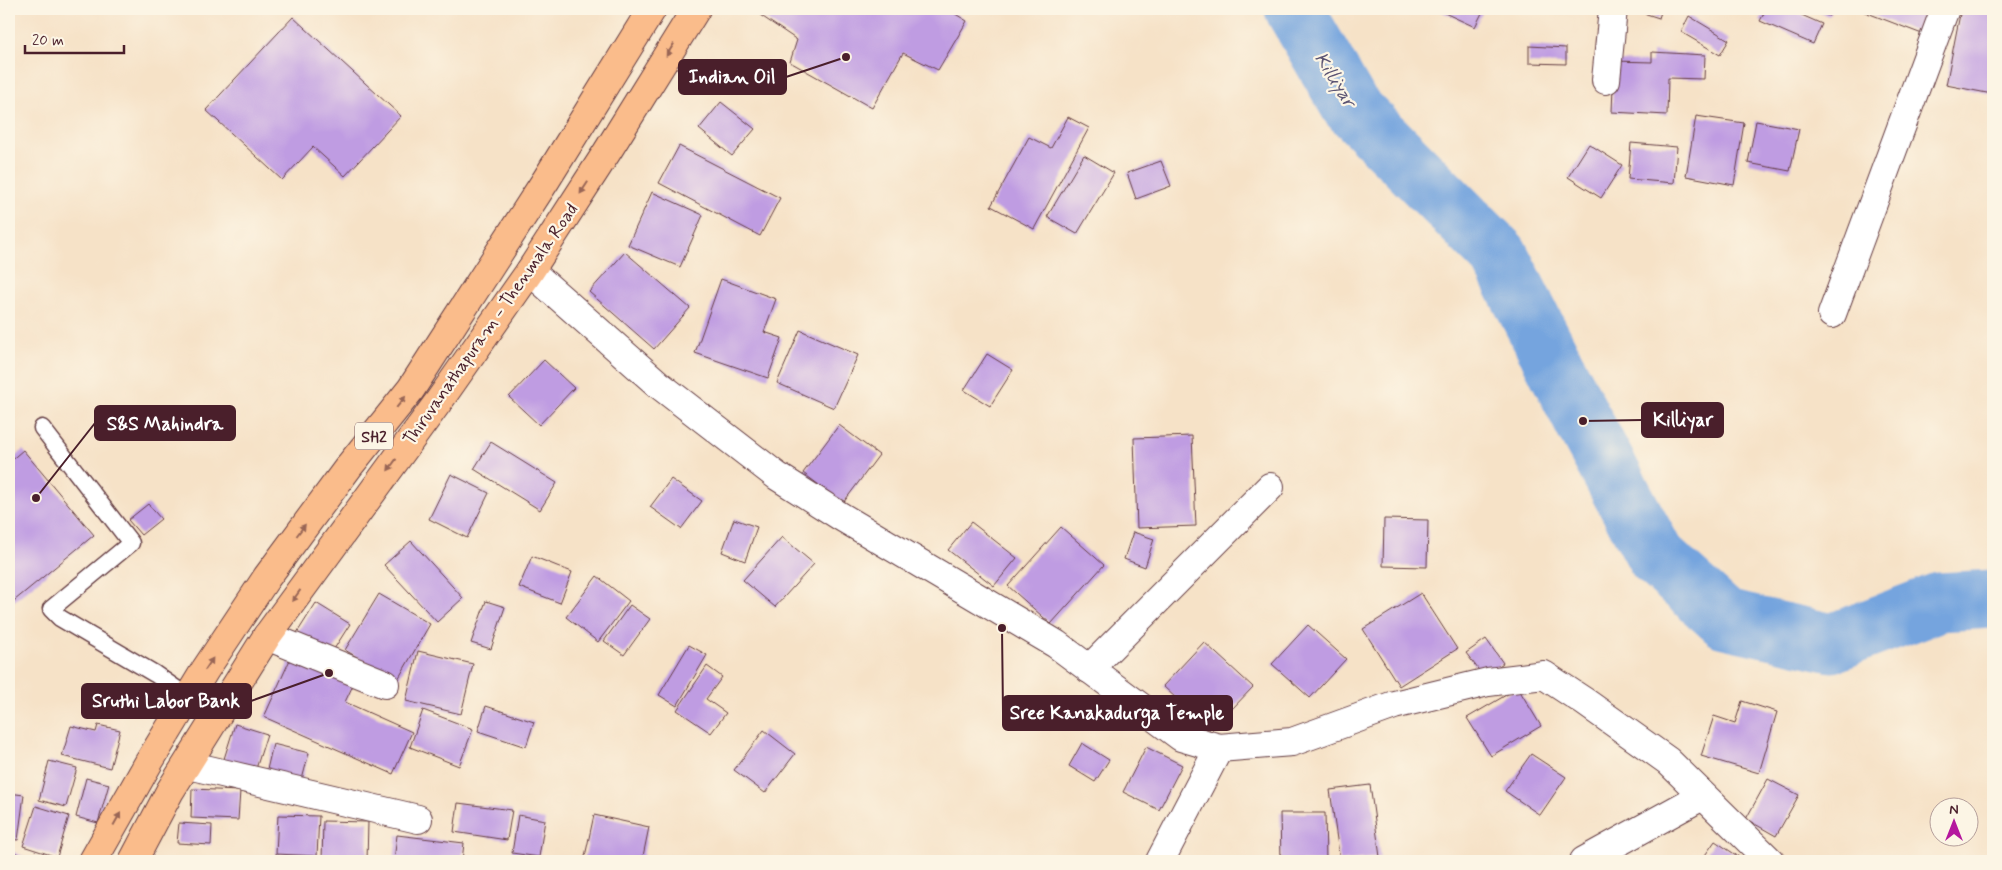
<svg xmlns="http://www.w3.org/2000/svg" width="2002" height="870" font-family="Mynerve,sans-serif">
	<style>
		.lines { fill: none; stroke-linecap: round; stroke-linejoin: round }
		.river { stroke: #74a4de; stroke-width: 59 }
		.building { fill: #bf9ce2 }
		.service-casing { stroke: #643c42; stroke-width: 19 }
		.minor-casing { stroke: #643c42; stroke-width: 30 }
		.primary-casing { stroke: #643c42; stroke-width: 30 }
		.service { stroke: #fff; stroke-width: 16 }
		.minor { stroke: #fff; stroke-width: 28 }
		.primary { stroke: #fabc8b; stroke-width: 28 }
		.oneway { fill: #996656 }
		.labels { text-anchor: middle; stroke-width: 4.5; stroke-linejoin: round; paint-order: stroke }
		.shield { fill: #fcf5e5; stroke: #7f5f63; stroke-width: 1 }
		.shield-label { font-size: 16px; font-weight: bold; fill: #4a1f2b }
		.street-label { font-size: 18px; fill: #4a1f2b; stroke: #fcf5e5 }
		.water-label { font-size: 19px; font-style: italic; fill: #5b5473; stroke: #fcf5e5 }
		.leader { fill: none; stroke: #4a1f2b; stroke-width: 2 }
		.callout-dot { fill: #4a1f2b; stroke: #fcf5e5; stroke-width: 2 }
		.callout { fill: #4a1f2b; stroke: #4a1f2b; stroke-width: 2 }
		.callout-label { font-size: 19px; text-anchor: middle; font-weight: bold; fill: #fff }
	</style>
	<rect width="100%" height="100%" fill="#fcf5e5"/>
	<filter id="ink" filterUnits="userSpaceOnUse"><feTurbulence type="fractalNoise" baseFrequency=".02" numOctaves="2"/><feDisplacementMap in="SourceGraphic" scale="10" xChannelSelector="R" yChannelSelector="G"/><feConvolveMatrix kernelMatrix="1 2 1 2 8 2 1 2 1" color-interpolation-filters="sRGB"/></filter>
	<filter id="wash" filterUnits="userSpaceOnUse"><feTurbulence type="fractalNoise" baseFrequency=".0096" numOctaves="4" result="noise"/><feDisplacementMap in="SourceGraphic" scale="20" xChannelSelector="R" yChannelSelector="G"/><feGaussianBlur stdDeviation="1.12" result="paint"/><feColorMatrix in="noise" values="0 0 0 0 0 0 0 0 0 0 0 0 0 0 0 0 0 1.4 0 .05"/><feComposite in="paint" operator="in"/></filter>
	<g filter="url(#wash)">
		<rect width="100%" height="100%" fill="#f6e2c7"/>
		<g class="lines">
			<polyline class="river" points="1294,9 1350,106 1499,255 1583,421 1656,557 1725,619 1832,643 1939,602 1993,599"/>
		</g>
		<g id="blocks">
			<g class="building">
				<polygon points="764,9 947,9 967,21 938,70 903,53 872,108 790,62 797,40 760,15"/>
				<polygon points="1436,9 1484,9 1475,27"/>
				<polygon points="1631,9 1662,9 1659,18"/>
				<polygon points="1766,9 1788,9 1822,24 1813,44 1760,21"/>
				<polygon points="1810,9 1832,9 1829,16"/>
				<polygon points="1857,9 1932,9 1922,34"/>
				<polygon points="1961,9 1993,14 1992,94 1946,85"/>
				<polygon points="1689,16 1729,40 1720,55 1681,32"/>
				<polygon points="293,17 401,116 345,176 313,147 282,180 206,110"/>
				<polygon points="1529,46 1566,48 1566,64 1529,63"/>
				<polygon points="1652,52 1705,55 1704,79 1668,78 1667,115 1612,112 1614,61 1652,62"/>
				<polygon points="721,102 755,129 732,156 699,129"/>
				<polygon points="1696,116 1744,123 1734,185 1686,176"/>
				<polygon points="1068,117 1089,128 1034,229 991,206 1029,137 1051,148"/>
				<polygon points="1756,121 1799,129 1790,171 1748,163"/>
				<polygon points="1631,143 1677,147 1674,183 1628,179"/>
				<polygon points="1589,144 1622,165 1601,198 1568,177"/>
				<polygon points="679,146 780,198 760,236 659,183"/>
				<polygon points="1084,155 1114,173 1077,234 1047,217"/>
				<polygon points="1161,161 1171,186 1136,199 1127,173"/>
				<polygon points="652,192 703,215 680,267 628,245"/>
				<polygon points="625,252 690,308 654,349 589,292"/>
				<polygon points="721,279 776,299 764,332 782,338 768,378 695,353"/>
				<polygon points="800,330 858,355 834,408 777,383"/>
				<polygon points="987,354 1013,370 990,406 964,390"/>
				<polygon points="544,360 574,388 539,425 509,397"/>
				<polygon points="839,425 879,455 843,503 803,473"/>
				<polygon points="1192,436 1196,526 1137,528 1134,438"/>
				<polygon points="491,442 557,483 540,510 474,469"/>
				<polygon points="23,450 94,535 9,605 9,462"/>
				<polygon points="451,474 489,493 467,538 429,519"/>
				<polygon points="671,479 702,501 681,529 650,507"/>
				<polygon points="148,504 161,519 141,535 128,520"/>
				<polygon points="734,519 757,527 745,561 722,552"/>
				<polygon points="1384,519 1428,520 1427,567 1383,566"/>
				<polygon points="971,522 1017,558 994,586 948,550"/>
				<polygon points="1061,527 1104,565 1051,624 1008,586"/>
				<polygon points="1133,532 1154,539 1145,567 1124,559"/>
				<polygon points="782,537 814,564 775,607 743,580"/>
				<polygon points="411,541 463,598 437,622 384,565"/>
				<polygon points="532,556 572,572 560,603 519,587"/>
				<polygon points="597,576 629,601 598,642 566,617"/>
				<polygon points="1421,593 1457,649 1399,686 1363,629"/>
				<polygon points="379,594 430,624 397,681 345,650"/>
				<polygon points="486,601 505,607 491,649 471,643"/>
				<polygon points="316,603 350,624 329,657 295,636"/>
				<polygon points="630,605 650,619 624,655 604,641"/>
				<polygon points="1308,625 1346,659 1310,698 1272,664"/>
				<polygon points="1486,639 1503,663 1484,677 1466,653"/>
				<polygon points="1204,642 1253,687 1211,731 1163,686"/>
				<polygon points="689,645 707,655 677,706 659,695"/>
				<polygon points="418,651 473,664 461,714 406,701"/>
				<polygon points="293,653 355,681 345,702 412,732 393,774 264,717"/>
				<polygon points="707,666 722,677 706,699 726,713 711,733 677,710"/>
				<polygon points="1518,688 1541,726 1491,756 1467,718"/>
				<polygon points="1742,701 1777,712 1759,773 1701,756 1714,716 1735,723"/>
				<polygon points="486,706 534,722 526,747 478,731"/>
				<polygon points="423,710 473,729 459,766 410,747"/>
				<polygon points="235,724 267,734 255,772 223,762"/>
				<polygon points="98,725 120,730 110,768 62,756 71,726 96,732"/>
				<polygon points="764,730 795,754 765,793 734,770"/>
				<polygon points="1082,743 1109,760 1095,782 1069,766"/>
				<polygon points="273,744 309,753 300,787 265,778"/>
				<polygon points="1146,747 1182,765 1159,810 1123,792"/>
				<polygon points="1531,754 1566,777 1540,815 1505,791"/>
				<polygon points="49,761 77,768 66,807 39,800"/>
				<polygon points="86,778 109,784 98,823 76,817"/>
				<polygon points="1768,779 1799,795 1776,836 1746,819"/>
				<polygon points="1370,785 1380,857 1340,861 1330,790"/>
				<polygon points="192,789 240,791 238,820 191,818"/>
				<polygon points="9,793 24,795 18,840 9,839"/>
				<polygon points="458,803 512,810 507,840 454,832"/>
				<polygon points="36,806 69,816 57,857 23,846"/>
				<polygon points="1280,813 1325,813 1326,861 1281,861"/>
				<polygon points="278,815 319,816 317,856 276,854"/>
				<polygon points="518,815 545,820 539,857 512,853"/>
				<polygon points="594,815 649,827 642,861 584,861"/>
				<polygon points="323,821 368,822 367,861 322,861"/>
				<polygon points="179,823 212,825 211,845 177,843"/>
				<polygon points="397,835 464,843 462,861 394,861"/>
				<polygon points="1715,841 1745,861 1701,861"/>
				<polygon points="9,850 34,861 9,861"/>
			</g>
		</g>
	</g>
	<g filter="url(#ink)">
		<use href="#blocks" fill-opacity="0" stroke="#643c42" stroke-width="1"/>
		<g class="lines">
			<g class="service-casing">
				<polyline id="service" points="42,428 131,543 51,609 60,618 155,674 217,717"/>
			</g>
			<g class="minor-casing">
				<g id="minor">
					<polyline points="1606,80 1613,9"/>
					<polyline points="530,271 658,384 777,476 840,516 1056,644 1181,737 1219,748 1292,742 1394,705 1488,682 1544,675 1585,702 1668,761 1770,861"/>
					<polyline points="1832,314 1945,9"/>
					<polyline points="267,636 385,684"/>
					<polyline points="1089,669 1270,487"/>
					<polyline points="188,765 418,819"/>
					<polyline points="1160,861 1219,748"/>
					<polyline points="1584,861 1702,796"/>
				</g>
			</g>
			<g class="primary-casing">
				<g id="primary">
					<polyline points="93,861 149,762 205,670 267,577 350,465 411,389 546,180 652,9"/>
					<polyline points="133,861 170,791 267,636 439,401 530,271 607,152 696,9"/>
				</g>
			</g>
			<use href="#service" class="service"/>
			<use href="#minor" class="minor"/>
			<use href="#primary" class="primary"/>
		</g>
		<defs><path id="oneway-solid" d="M-6-.8H1V-3.2L6.5 0L1 3.2V.8H-6Z" transform="scale(1.25)"/></defs>
		<g class="oneway">
			<use href="#oneway-solid" transform="translate(670 50) rotate(122)"/>
			<use href="#oneway-solid" transform="translate(584 188) rotate(123)"/>
			<use href="#oneway-solid" transform="translate(401 402) rotate(-51)"/>
			<use href="#oneway-solid" transform="translate(392 465) rotate(126)"/>
			<use href="#oneway-solid" transform="translate(301 530) rotate(-53)"/>
			<use href="#oneway-solid" transform="translate(296 596) rotate(126)"/>
			<use href="#oneway-solid" transform="translate(209 664) rotate(-57)"/>
			<use href="#oneway-solid" transform="translate(117 819) rotate(-61)"/>
		</g>
	</g>
	<g class="labels">
		<rect class="shield" x="355" y="422.5" width="38" height="27" rx="4"/>
		<g class="shield-label">
			<text x="374" y="442">SH2</text>
		</g>
		<g class="street-label">
			<text transform="translate(490 324) rotate(-55)" y="6">Thiruvanathapuram - Thenmala Road</text>
		</g>
		<g class="water-label">
			<text transform="translate(1336 79) rotate(58)" y="7">Killiyar</text>
		</g>
	</g>
	<path class="leader" d="M846 57L786 77M1583 421L1642 420M36 498L95 423M329 673L251 701M1002 628L1003 713"/>
	<g class="callout-dot">
		<circle cx="846" cy="57" r="5"/>
		<circle cx="1583" cy="421" r="5"/>
		<circle cx="36" cy="498" r="5"/>
		<circle cx="329" cy="673" r="5"/>
		<circle cx="1002" cy="628" r="5"/>
	</g>
	<g class="callout">
		<rect x="679" y="60" width="107" height="34" rx="5"/>
		<rect x="1642" y="403" width="81" height="34" rx="5"/>
		<rect x="95" y="406" width="140" height="34" rx="5"/>
		<rect x="82" y="684" width="169" height="34" rx="5"/>
		<rect x="1003" y="696" width="229" height="34" rx="5"/>
	</g>
	<g class="callout-label">
		<text x="732" y="83">Indian Oil</text>
		<text x="1683" y="426">Killiyar</text>
		<text x="165" y="430">S&amp;S Mahindra</text>
		<text x="166" y="707">Sruthi Labor Bank</text>
		<text x="1117" y="719">Sree Kanakadurga Temple</text>
	</g>
	<rect width="2002" height="870" fill="none" stroke="#fcf5e5" stroke-width="30"/>
	<g transform="translate(1954 822)"><circle r="24" fill="#fcf5e5" stroke="#b59f9b"/>
	<path d="M0-4L9 19L0 12L-9 19Z" fill="#b5179e"/>
	<text y="-8" font-size="14" font-weight="bold" text-anchor="middle" fill="#4a1f2b">N</text>
	</g>
	<path d="M25 45v8h99v-8" fill="none" stroke="#4a1f2b" stroke-width="2.5"/>
	<text x="32" y="45" font-size="15" fill="#4a1f2b" stroke="#fcf5e5" stroke-width="4" paint-order="stroke">20 m</text>
</svg>
